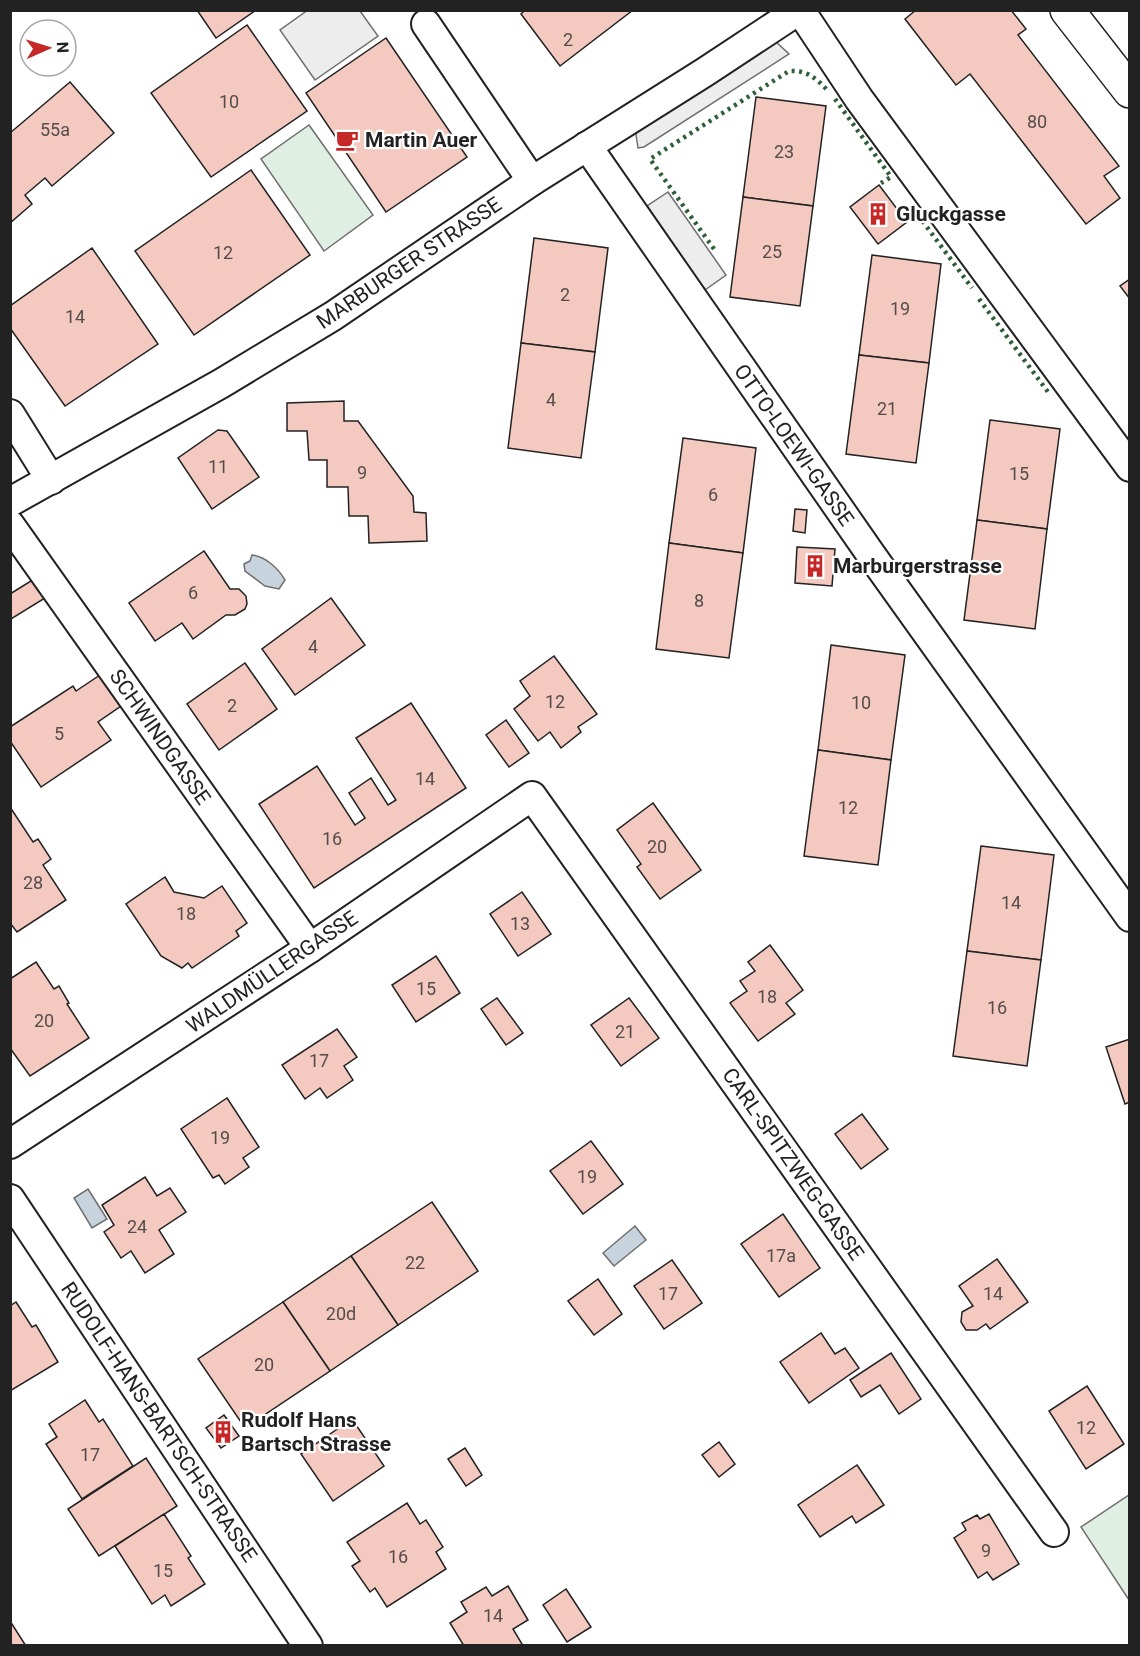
<svg xmlns="http://www.w3.org/2000/svg" width="1140" height="1656" font-family="Roboto,sans-serif">
	<style>
		.green { fill: #e0efe3; stroke: #6f6f6f; stroke-width: 1.5 }
		.parking { fill: #ededed; stroke: #6f6f6f; stroke-width: 1.5 }
		.water { fill: #c7d3dd; stroke: #6f6f6f; stroke-width: 1.5 }
		.building { fill: #f3c9c0; stroke: #222; stroke-width: 1.5 }
		.lines { fill: none; stroke-linecap: round; stroke-linejoin: round }
		.street-casing { stroke: #222; stroke-width: 32 }
		.secondary-casing { stroke: #222; stroke-width: 36 }
		.street { stroke: #fff; stroke-width: 28 }
		.secondary { stroke: #fff; stroke-width: 33 }
		.hedge { stroke: #2f5e38; stroke-width: 4.5; stroke-dasharray: 3 4.5; stroke-linecap: butt }
		.labels { text-anchor: middle; stroke-width: 4.5; stroke-linejoin: round; paint-order: stroke }
		.number-label { font-size: 18px; fill: #564c4a }
		.poi-label { font-size: 21px; font-weight: bold; fill: #222; stroke: #fff; text-anchor: start }
		.street-label { font-size: 21px; fill: #222; stroke: #fff }
	</style>
	<rect width="100%" height="100%" fill="#fff"/>
	<g class="green">
		<polygon points="309,125 373,215 324,251 261,159"/>
		<polygon points="1129,1495 1129,1600 1081,1527"/>
	</g>
	<g class="parking">
		<polygon points="308,10 360,11 378,36 315,80 280,30"/>
		<polygon points="775,41 789,54 644,147 638,148 635,128"/>
		<polygon points="668,192 726,275 705,290 647,206"/>
	</g>
	<g class="water">
		<path d="M252,555C266,557 278,568 285,580L279,589L265,586L245,571L244,564L250,561Z"/>
		<polygon points="88,1189 107,1219 92,1228 74,1198"/>
		<polygon points="635,1226 646,1240 614,1266 603,1253"/>
	</g>
	<g class="building">
		<polygon points="197,10 256,10 216,38"/>
		<polygon points="525,10 633,10 560,66 521,14"/>
		<polygon points="916,10 1011,10 1026,29 1018,35 1119,166 1104,176 1120,198 1086,224 970,74 956,85 905,19"/>
		<polygon points="247,25 307,111 211,177 151,93"/>
		<polygon points="386,38 467,157 386,212 306,93"/>
		<polygon points="70,82 114,133 52,186 45,178 25,195 32,204 10,223 10,133"/>
		<polygon points="756,97 826,106 813,206 743,197"/>
		<polygon points="251,170 310,255 194,335 135,251"/>
		<polygon points="879,185 907,222 878,244 850,207"/>
		<polygon points="743,197 813,206 800,306 730,297"/>
		<polygon points="534,238 608,248 595,352 521,343"/>
		<polygon points="92,248 158,344 65,406 10,328 10,306"/>
		<polygon points="872,255 941,264 929,363 859,355"/>
		<polygon points="1130,279 1130,299 1120,286"/>
		<polygon points="521,343 595,352 581,458 508,448"/>
		<polygon points="859,355 929,363 916,463 846,454"/>
		<polygon points="344,401 344,421 358,421 413,496 414,512 426,513 427,541 369,543 368,516 349,516 348,487 327,487 327,460 309,460 307,431 287,431 287,403"/>
		<polygon points="990,420 1060,429 1047,529 977,520"/>
		<polygon points="218,430 227,431 259,477 212,509 178,458"/>
		<polygon points="683,438 756,448 743,553 669,543"/>
		<polygon points="795,509 807,510 805,533 793,531"/>
		<polygon points="977,520 1047,529 1035,629 964,620"/>
		<polygon points="669,543 743,553 729,658 656,649"/>
		<polygon points="797,547 835,549 832,586 795,583"/>
		<polygon points="204,551 230,589 239,589 246,596 247,604 245,609 235,615 226,615 193,639 182,623 155,641 129,603"/>
		<polygon points="34,579 45,598 11,619 10,594"/>
		<polygon points="331,598 365,645 295,695 262,649"/>
		<polygon points="831,645 905,655 891,760 818,750"/>
		<polygon points="554,656 597,714 578,727 581,732 561,748 550,732 538,741 514,709 530,696 520,681"/>
		<polygon points="245,663 277,709 219,750 187,704"/>
		<polygon points="100,675 121,706 98,722 111,740 41,787 10,741 10,727 73,686 76,691"/>
		<polygon points="411,703 466,788 314,888 259,804 317,766 355,825 365,818 349,793 371,778 388,805 396,800 356,738"/>
		<polygon points="506,720 529,753 509,767 486,735"/>
		<polygon points="818,750 891,760 878,865 804,856"/>
		<polygon points="653,803 701,870 660,899 637,867 641,864 617,830"/>
		<polygon points="10,807 33,842 38,839 51,859 43,865 66,900 17,932 10,923"/>
		<polygon points="981,846 1054,855 1041,960 967,951"/>
		<polygon points="165,877 174,892 204,898 222,886 247,923 236,931 239,936 192,968 188,963 182,968 161,956 126,904"/>
		<polygon points="522,892 551,934 518,956 490,914"/>
		<polygon points="770,945 803,990 786,1003 795,1014 758,1041 730,1003 747,991 740,981 755,971 748,962"/>
		<polygon points="967,951 1041,960 1027,1066 953,1056"/>
		<polygon points="436,956 460,993 416,1022 392,985"/>
		<polygon points="36,962 54,989 59,986 69,1003 67,1004 89,1038 30,1076 10,1048 10,979"/>
		<polygon points="497,998 523,1033 506,1045 481,1009"/>
		<polygon points="629,998 659,1038 621,1066 591,1025"/>
		<polygon points="337,1029 357,1057 344,1066 353,1080 327,1098 320,1088 305,1099 282,1065"/>
		<polygon points="1130,1039 1130,1102 1125,1104 1106,1047"/>
		<polygon points="227,1098 259,1147 243,1158 249,1167 225,1184 219,1175 213,1178 181,1129"/>
		<polygon points="862,1114 888,1149 861,1169 835,1134"/>
		<polygon points="591,1141 623,1184 583,1214 550,1171"/>
		<polygon points="145,1177 157,1196 170,1188 186,1212 159,1230 174,1254 145,1273 131,1251 121,1258 104,1232 114,1225 102,1205"/>
		<polygon points="432,1202 478,1271 398,1325 351,1256"/>
		<polygon points="783,1214 820,1268 779,1297 741,1244"/>
		<polygon points="351,1256 398,1325 330,1371 283,1302"/>
		<polygon points="997,1259 1028,1302 990,1329 986,1324 977,1330 966,1330 961,1322 962,1312 973,1306 959,1286"/>
		<polygon points="672,1260 702,1303 664,1329 634,1286"/>
		<polygon points="598,1279 622,1314 594,1335 568,1301"/>
		<polygon points="16,1302 32,1327 36,1325 58,1362 10,1391 10,1306"/>
		<polygon points="283,1302 330,1371 245,1428 198,1359"/>
		<polygon points="821,1333 835,1354 845,1348 859,1368 809,1403 780,1362"/>
		<polygon points="891,1353 921,1399 899,1414 880,1385 861,1397 850,1380"/>
		<polygon points="1087,1386 1124,1444 1086,1469 1049,1411"/>
		<polygon points="85,1400 99,1422 103,1419 133,1466 82,1499 46,1444 57,1437 49,1424"/>
		<polygon points="224,1415 239,1436 221,1448 206,1428"/>
		<polygon points="352,1419 384,1466 333,1501 301,1454"/>
		<polygon points="719,1442 735,1464 719,1477 702,1455"/>
		<polygon points="465,1448 482,1475 466,1486 448,1459"/>
		<polygon points="146,1458 177,1506 99,1556 68,1509"/>
		<polygon points="857,1465 884,1505 856,1523 852,1516 820,1537 798,1505"/>
		<polygon points="407,1503 420,1524 426,1520 443,1547 436,1552 446,1569 387,1607 375,1588 370,1592 352,1566 360,1561 347,1542"/>
		<polygon points="164,1514 191,1556 188,1558 205,1584 171,1606 165,1595 152,1604 115,1546"/>
		<polygon points="989,1514 1019,1564 993,1580 987,1572 978,1578 954,1538 966,1530 962,1523 977,1515 980,1519"/>
		<polygon points="508,1586 528,1620 513,1629 522,1644 519,1646 464,1646 450,1623 467,1612 461,1602 486,1587 492,1596"/>
		<polygon points="566,1589 591,1627 567,1642 543,1605"/>
		<polygon points="10,1621 26,1646 10,1646"/>
	</g>
	<g class="lines">
		<g class="street-casing">
			<g id="street">
				<polyline points="800,10 859,99 1130,467"/>
				<polyline points="426,24 532,181"/>
				<polyline points="587,146 872,556 1130,917"/>
				<polyline points="10,414 51,480"/>
				<polyline points="10,502 222,383 333,316 532,181 705,72 799,10"/>
				<polyline points="10,525 310,948"/>
				<polyline points="10,1144 310,948 532,796 1054,1532"/>
				<polyline points="10,1199 308,1646"/>
			</g>
		</g>
		<g class="secondary-casing">
			<polyline id="secondary" points="1067,10 1130,91"/>
		</g>
		<use href="#street" class="street"/>
		<use href="#secondary" class="secondary"/>
		<g class="hedge">
			<polyline points="835,99 891,177 881,183"/>
			<polyline points="918,215 972,288"/>
			<path d="M714,249L650,159L789,71C808,70 817,79 829,92"/>
			<polyline points="979,299 1048,392"/>
		</g>
	</g>
	<defs>
		<g id="cafe-bare" transform="scale(1.8)"><path d="M-5.5-4.5H6V0H3Q3 3.5 0 3.5H-2.5Q-5.5 3.5-5.5 0ZM3-3.2v2h1.7v-2ZM-6 4.5H4V6H-6Z" fill="#c62828" stroke="#fff" stroke-width="2.5" paint-order="stroke"/></g>
		<g id="building-bare" transform="scale(1.8)"><path d="M-4-6H4V6H1V3H-1V6H-4ZM-2.5-4.3h1.7v1.8h-1.7ZM.8-4.3h1.7v1.8H.8ZM-2.5-1h1.7V.8h-1.7ZM.8-1h1.7V.8H.8Z" fill="#c62828" stroke="#fff" stroke-width="2.5" paint-order="stroke"/></g>
	</defs>
	<g fill-rule="evenodd">
		<use href="#cafe-bare" x="347" y="140"/>
		<use href="#building-bare" x="878" y="214"/>
		<use href="#building-bare" x="815" y="566"/>
		<use href="#building-bare" x="223" y="1432"/>
	</g>
	<g class="labels">
		<g class="number-label">
			<text x="568" y="46">2</text>
			<text x="229" y="108">10</text>
			<text x="1037" y="128">80</text>
			<text x="55" y="136">55a</text>
			<text x="784" y="158">23</text>
			<text x="772" y="258">25</text>
			<text x="223" y="259">12</text>
			<text x="565" y="301">2</text>
			<text x="900" y="315">19</text>
			<text x="75" y="323">14</text>
			<text x="551" y="406">4</text>
			<text x="887" y="415">21</text>
			<text x="218" y="473">11</text>
			<text x="362" y="479">9</text>
			<text x="1019" y="480">15</text>
			<text x="713" y="501">6</text>
			<text x="193" y="599">6</text>
			<text x="699" y="607">8</text>
			<text x="313" y="653">4</text>
			<text x="555" y="708">12</text>
			<text x="861" y="709">10</text>
			<text x="232" y="712">2</text>
			<text x="59" y="740">5</text>
			<text x="425" y="785">14</text>
			<text x="848" y="814">12</text>
			<text x="332" y="845">16</text>
			<text x="657" y="853">20</text>
			<text x="33" y="889">28</text>
			<text x="1011" y="909">14</text>
			<text x="186" y="920">18</text>
			<text x="520" y="930">13</text>
			<text x="426" y="995">15</text>
			<text x="767" y="1003">18</text>
			<text x="997" y="1014">16</text>
			<text x="44" y="1027">20</text>
			<text x="625" y="1038">21</text>
			<text x="319" y="1067">17</text>
			<text x="220" y="1144">19</text>
			<text x="587" y="1183">19</text>
			<text x="137" y="1233">24</text>
			<text x="781" y="1262">17a</text>
			<text x="415" y="1269">22</text>
			<text x="668" y="1300">17</text>
			<text x="993" y="1300">14</text>
			<text x="341" y="1320">20d</text>
			<text x="264" y="1371">20</text>
			<text x="1086" y="1434">12</text>
			<text x="90" y="1461">17</text>
			<text x="986" y="1557">9</text>
			<text x="398" y="1563">16</text>
			<text x="163" y="1577">15</text>
			<text x="493" y="1622">14</text>
		</g>
		<g class="poi-label">
			<text x="365" y="147">Martin Auer</text>
			<text x="896" y="221">Gluckgasse</text>
			<text x="833" y="573">Marburgerstrasse</text>
			<text x="241" y="1427">Rudolf Hans<tspan x="241" dy="24">Bartsch Strasse</tspan></text>
		</g>
		<g class="street-label">
			<text transform="translate(409 263) rotate(-34)" y="7">MARBURGER STRASSE</text>
			<text transform="translate(794 445) rotate(55)" y="7">OTTO-LOEWI-GASSE</text>
			<text transform="translate(160 737) rotate(55)" y="7">SCHWINDGASSE</text>
			<text transform="translate(272 972) rotate(-34)" y="7">WALDMÜLLERGASSE</text>
			<text transform="translate(793 1164) rotate(55)" y="7">CARL-SPITZWEG-GASSE</text>
			<text transform="translate(159 1422) rotate(56)" y="7">RUDOLF-HANS-BARTSCH-STRASSE</text>
		</g>
	</g>
	<rect width="1140" height="1656" fill="none" stroke="#222222" stroke-width="24"/>
	<g transform="translate(48 48) rotate(87)"><circle r="28" fill="#ffffff" stroke="#a7a7a7" stroke-width="1.5"/>
	<path d="M0-4.5L10 22L0 15L-10 22Z" fill="#c62828"/>
	<text y="-9" font-size="16" font-weight="bold" text-anchor="middle" fill="#222222">N</text>
	</g>
</svg>
